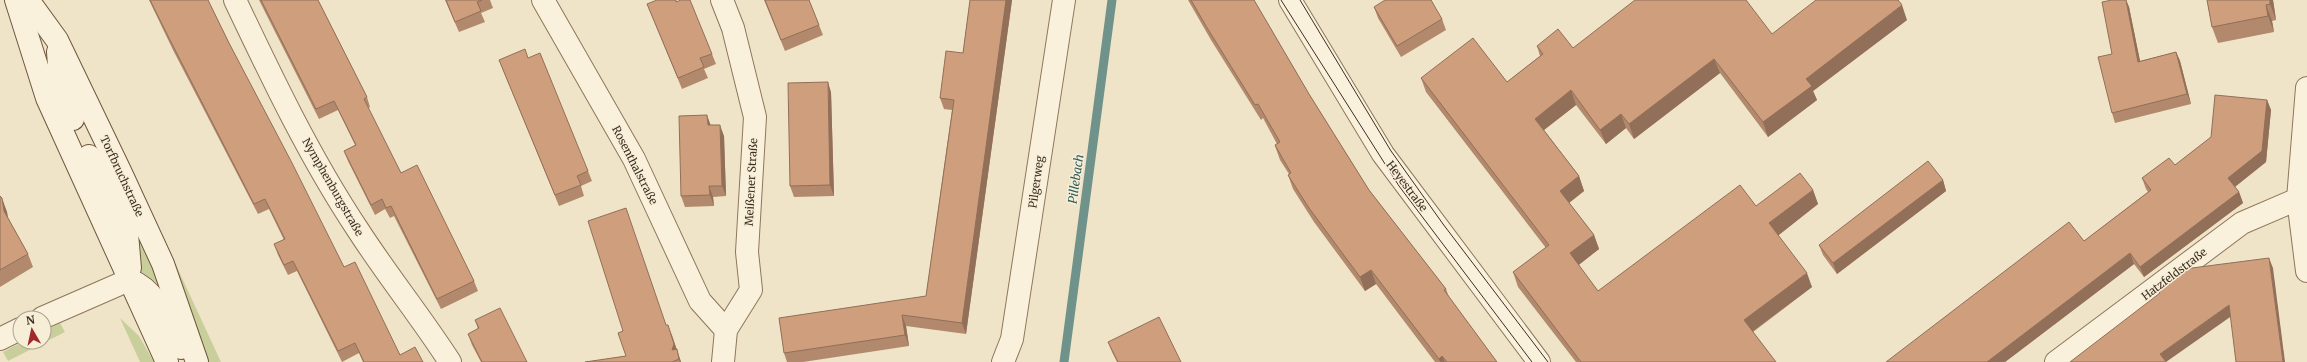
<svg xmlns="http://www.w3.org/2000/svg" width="2307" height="362" font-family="Merriweather,serif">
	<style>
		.green { fill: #c9cf9b }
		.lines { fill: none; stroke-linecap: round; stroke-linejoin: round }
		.stream { stroke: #6f938a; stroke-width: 9 }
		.minor-casing { stroke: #8d765c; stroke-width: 24 }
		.tertiary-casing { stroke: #8d765c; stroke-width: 24 }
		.secondary-casing { stroke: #6f573f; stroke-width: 24 }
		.minor { stroke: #faf1dc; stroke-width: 22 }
		.tertiary { stroke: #faf1dc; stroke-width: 22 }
		.secondary { stroke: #faf1dc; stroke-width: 22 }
		.tram { stroke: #3d2e20; stroke-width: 1 }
		.wall { fill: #b2896c }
		.shaded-wall { fill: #916f58 }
		.building { fill: #cf9f7d; stroke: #916f58 }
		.labels { text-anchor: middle; stroke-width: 3; stroke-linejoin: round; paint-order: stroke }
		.street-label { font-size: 11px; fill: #3d2e20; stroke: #f7eed8 }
		.water-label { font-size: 12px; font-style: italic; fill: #2f5d5a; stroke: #f7eed8 }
	</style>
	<rect width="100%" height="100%" fill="#f0e4c8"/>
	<g class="green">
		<polygon points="115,187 159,282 158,284 140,271 139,239"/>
		<polygon points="176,265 221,362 209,362 173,267"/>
		<polygon points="120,318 139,336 154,362 140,362"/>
		<polygon points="60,323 65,332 8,361 3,352 22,342 44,342 44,331"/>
	</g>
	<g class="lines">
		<polyline class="stream" points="1064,362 1112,0"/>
		<g class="minor-casing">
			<g id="minor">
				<path d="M235,0C272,78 310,158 358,230C387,275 421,317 450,362"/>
				<polyline points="543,0 634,159 700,301 726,330"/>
				<polyline points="722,0 733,28 755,117 747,252 751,290 726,330 723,362"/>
				<polyline points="2307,88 2298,199 2307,271"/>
				<polyline points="42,318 129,280"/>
				<polyline points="0,339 20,329"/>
				<polyline points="1003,362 1012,339 1064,0"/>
				<polyline points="2056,362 2242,223 2298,199"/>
			</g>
		</g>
		<g class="tertiary-casing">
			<polyline id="tertiary" points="1290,0 1383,154 1539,362"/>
		</g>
		<g class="secondary-casing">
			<g id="secondary">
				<polyline points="16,0 47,98 167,362"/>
				<polyline points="28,0 57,40 121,173 163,264 197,362"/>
				<polyline points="58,52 61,93 73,119"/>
				<polyline points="89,156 127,234 130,268"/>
				<path d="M130,280C159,292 167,323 181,348"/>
			</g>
		</g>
		<use href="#minor" class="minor"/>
		<use href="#tertiary" class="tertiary"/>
		<use href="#secondary" class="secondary"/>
		<g class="tram">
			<polyline points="1281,0 1399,186 1532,362"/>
			<polyline points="1300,0 1391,151 1443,224 1548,362"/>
		</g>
	</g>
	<g class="wall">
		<polygon points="149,0 208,0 229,43 344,267 400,355 423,362 363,362 359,353 342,362 297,271 288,275 278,255 274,244 284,240 269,209 258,214 173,50"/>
		<polygon points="259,0 318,0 367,97 370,107 368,108 401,173 474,281 478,291 441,309 394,216 390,218 385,209 375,215 348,161 344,151 355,145 338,110 319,119"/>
		<polygon points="445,0 490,0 493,8 481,13 485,22 459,32"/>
		<polygon points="764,0 809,0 823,35 785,51"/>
		<polygon points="970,0 1012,0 966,334 906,326 909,346 803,362 787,362 784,353 926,296 952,110 944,109 940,98 963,53"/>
		<polygon points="1188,0 1254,0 1309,94 1369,190 1446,289 1449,297 1497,362 1435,362 1376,284 1365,291 1314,222 1293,189 1288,175 1289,174 1280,160 1275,146 1277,144 1263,118 1261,120 1211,40"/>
		<polygon points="2112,0 2126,0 2129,7 2140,61 2176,52 2180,61 2191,104 2115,123 2112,113"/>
		<polygon points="2207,0 2273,0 2276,20 2272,21 2274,32 2218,43 2212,27"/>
		<polygon points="676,2 712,54 716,64 704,69 708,78 682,89 647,4"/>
		<polygon points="1374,7 1442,19 1446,30 1401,57 1378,18"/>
		<polygon points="1907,20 1813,91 1817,100 1768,137 1720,73 1634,139 1626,128 1606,144 1576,105 1544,130 1579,176 1584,191 1569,203 1594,235 1599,249 1578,265 1598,291 1756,206 1813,190 1818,204 1778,235 1812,287 1753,332 1776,362 1576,362 1518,287 1513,272 1546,248 1426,92 1421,78 1507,82 1540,56 1537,46 1573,48 1772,34"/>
		<polygon points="528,58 588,171 592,181 581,186 584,196 559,206 499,60"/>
		<polygon points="831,92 834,196 794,197 790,186"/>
		<polygon points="2267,100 2271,110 2266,162 2235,187 2239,192 2243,203 2144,277 2134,264 2005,362 1886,362 2084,241 2148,192 2146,189 2142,178 2175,165"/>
		<polygon points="711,125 724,136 726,196 713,197 714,206 685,207 681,196"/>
		<polygon points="1943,180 1946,191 1837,274 1823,255 1819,245"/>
		<polygon points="0,196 7,212 8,218 28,254 33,267 0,287"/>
		<polygon points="475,320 527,362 481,362 472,345 468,334 478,329"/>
		<polygon points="666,325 672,335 681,362 585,362 626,356"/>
		<polygon points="1108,342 1181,362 1117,362 1112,352"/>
	</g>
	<g class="shaded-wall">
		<polygon points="1006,0 1012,0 966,334 962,323"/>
		<polygon points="2126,0 2129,7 2142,71 2138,62"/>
		<polygon points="2270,0 2273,0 2276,20 2270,4"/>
		<polygon points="1902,5 1907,20 1813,91 1817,100 1768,137 1763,122 1806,79"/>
		<polygon points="2266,5 2272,21 2274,32 2268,16"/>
		<polygon points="2176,52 2180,61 2191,104 2187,94"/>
		<polygon points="1714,59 1720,73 1634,139 1629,124"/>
		<polygon points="828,82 831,92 834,196 830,185"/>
		<polygon points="1571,90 1576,105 1540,133 1535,119"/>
		<polygon points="2267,100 2271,110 2266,162 2232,189 2228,178"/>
		<polygon points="1621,114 1626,128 1606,144 1600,130"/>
		<polygon points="707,115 711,126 708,125"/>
		<polygon points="720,125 724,136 726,196 722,186"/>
		<polygon points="1579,176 1584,191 1565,206 1560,191"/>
		<polygon points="1943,180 1946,191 1837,274 1833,263"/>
		<polygon points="709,186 713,197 714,206 710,195"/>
		<polygon points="1813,190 1818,204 1775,238 1769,223"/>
		<polygon points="2239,192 2243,203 2144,277 2140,267"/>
		<polygon points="2,198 7,212 9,225 4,211"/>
		<polygon points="1594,235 1599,249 1575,268 1570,253"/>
		<polygon points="2130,253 2134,264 2005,362 1987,362"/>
		<polygon points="2269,258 2273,268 2285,362 2283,362"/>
		<polygon points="1371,270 1376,284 1365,291 1360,277"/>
		<polygon points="1807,273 1812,287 1749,334 1744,320"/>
		<polygon points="2229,305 2233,315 2166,362 2160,354"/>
		<polygon points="902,315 906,326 909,346 905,335"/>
		<polygon points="668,325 680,359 681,362 680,362 678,355 672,350"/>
		<polygon points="1442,356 1445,362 1440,362 1439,359"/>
	</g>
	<g class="building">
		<polygon points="150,0 208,0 229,43 291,161 344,267 355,262 400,355 415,347 423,362 364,362 355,343 338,351 293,261 284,265 274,244 285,239 265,199 254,204 170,40"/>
		<polygon points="261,0 318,0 367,97 364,99 401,173 417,165 474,281 437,299 391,206 386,208 382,199 371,205 344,151 356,145 334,101 316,109"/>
		<polygon points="446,0 482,0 477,2 481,11 455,22"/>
		<polygon points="657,0 676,0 676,2 681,0 690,0 712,54 700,58 704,67 678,78 647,4"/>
		<polygon points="765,0 809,0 819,25 781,40"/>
		<polygon points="970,0 1006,0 962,323 902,315 905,335 784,353 779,318 926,296 954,100 940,98 946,51 963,53"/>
		<polygon points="1191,0 1254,0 1309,94 1369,190 1446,289 1444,290 1497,362 1447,362 1442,356 1439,359 1371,270 1360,277 1309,208 1288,175 1291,173 1275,145 1280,142 1258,104 1255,105 1206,26"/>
		<polygon points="1385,0 1431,0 1442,19 1397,46 1374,7"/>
		<polygon points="1635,0 1746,0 1772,34 1816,0 1898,0 1902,5 1806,79 1812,86 1763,122 1714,59 1629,124 1621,114 1600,130 1571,90 1535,119 1579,176 1560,191 1594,235 1570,253 1598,291 1740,185 1756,206 1800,173 1813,190 1769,223 1807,273 1744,320 1776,362 1581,362 1513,272 1549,245 1421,78 1473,38 1507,82 1543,54 1537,46 1558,29 1573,48"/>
		<polygon points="2112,0 2126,0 2138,62 2176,52 2187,94 2112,113 2098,57 2112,54 2102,2"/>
		<polygon points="2207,0 2270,0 2270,4 2266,5 2268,16 2212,27"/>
		<polygon points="525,49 528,58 540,53 588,171 577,176 581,185 555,195 499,60"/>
		<polygon points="828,82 830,185 790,186 788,83"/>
		<polygon points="2215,95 2267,100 2262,151 2228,178 2239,192 2140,267 2130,253 1987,362 1886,362 2069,222 2084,241 2151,190 2142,178 2169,158 2175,165 2211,137"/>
		<polygon points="707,115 708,125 720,125 722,186 709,186 710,195 681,196 679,116"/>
		<polygon points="1928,161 1943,180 1833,263 1819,245"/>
		<polygon points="0,196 2,198 4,211 28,254 0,270"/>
		<polygon points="626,208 666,325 668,325 674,344 672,350 677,349 679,359 672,362 585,362 626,356 618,333 623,331 588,221"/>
		<polygon points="2269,258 2283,362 2236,362 2229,305 2160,354 2166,362 2070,362 2160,293 2157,289 2184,269"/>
		<polygon points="500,308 527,362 482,362 468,334 479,328 475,320"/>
		<polygon points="1159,317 1181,362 1118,362 1108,342"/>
	</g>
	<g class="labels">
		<g class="street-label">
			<text transform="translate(635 165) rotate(63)" y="4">Rosenthalstraße</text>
			<text transform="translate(122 176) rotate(65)" y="4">Torfbruchstraße</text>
			<text transform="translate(751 182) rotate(-87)" y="4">Meißener Straße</text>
			<text transform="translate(1036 182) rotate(-82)" y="4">Pilgerweg</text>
			<text transform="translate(1407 186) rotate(53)" y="4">Heyestraße</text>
			<text transform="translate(333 187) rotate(60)" y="4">Nymphenburgstraße</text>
			<text transform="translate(2174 274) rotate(-37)" y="4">Hatzfeldstraße</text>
		</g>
		<g class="water-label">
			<text transform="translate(1076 179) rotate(-82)" y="4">Pillebach</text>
		</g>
	</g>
	<g transform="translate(32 330) rotate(351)"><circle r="19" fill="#f7eed8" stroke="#ada18e"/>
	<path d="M0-3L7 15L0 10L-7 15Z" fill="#9e2a2b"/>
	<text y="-6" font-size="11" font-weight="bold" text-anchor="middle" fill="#3d2e20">N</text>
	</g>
</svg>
